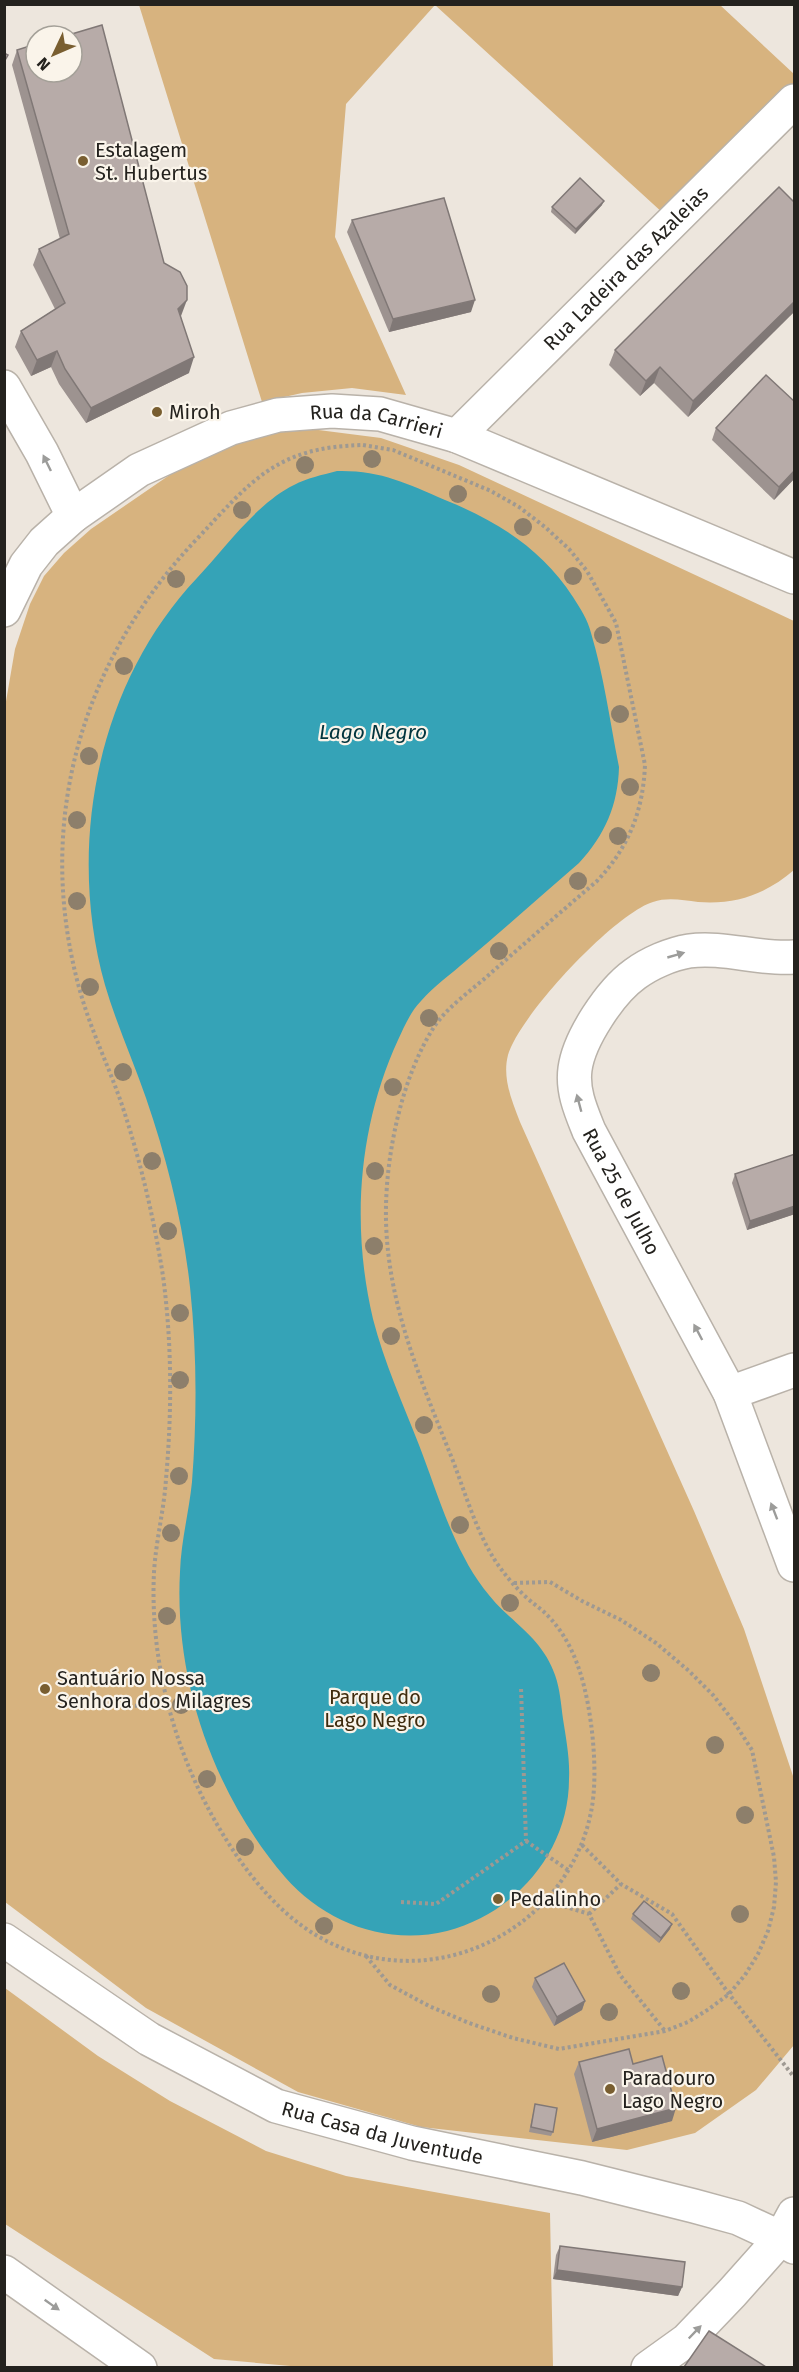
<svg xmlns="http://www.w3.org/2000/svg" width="799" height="2372" font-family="'Fira Sans',sans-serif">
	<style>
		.green { fill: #d7b37f }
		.water { fill: #35a3b7 }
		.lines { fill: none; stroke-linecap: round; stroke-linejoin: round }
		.minor-casing { stroke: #b9b2a9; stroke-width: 36 }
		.path { stroke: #9e9992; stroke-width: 4; stroke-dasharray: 3 3; stroke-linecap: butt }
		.minor { stroke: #fff; stroke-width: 33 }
		.tree { fill: #8d7f6b }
		.wall { fill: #9d9390 }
		.shaded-wall { fill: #807876 }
		.building { fill: #b7aba8; stroke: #807876; stroke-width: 1.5 }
		.oneway { fill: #9c9c9a }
		.poi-dot { fill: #795e30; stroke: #faf4ea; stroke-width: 2 }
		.labels { text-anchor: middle; stroke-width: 4.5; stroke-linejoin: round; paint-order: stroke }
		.poi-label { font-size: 20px; fill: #24221e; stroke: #faf4ea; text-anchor: start }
		.street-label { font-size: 20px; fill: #24221e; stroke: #faf4ea }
		.park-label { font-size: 20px; fill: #3e2b0d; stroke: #faf4ea }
		.water-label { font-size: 21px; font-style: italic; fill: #02353e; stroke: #faf4ea }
	</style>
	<rect width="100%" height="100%" fill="#ede6dd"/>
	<g class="green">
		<polygon points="139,5 720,5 794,74 794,83 664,214 435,5 346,104 335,237 406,395 352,388 302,393 262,402"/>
		<path d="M295,427L381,438L459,465L794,621V870C766,894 736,905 698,902C683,900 667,897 653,902C614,914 519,1016 508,1055C502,1078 512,1101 520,1122L694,1511L744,1629L794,1779V2045L756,2090L695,2133L627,2150L421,2127L298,2092L146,2008L5,1902L4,713L15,649L30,604L44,576L64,553L91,529L206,450Z"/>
		<polygon points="5,1988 98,2056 170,2101 266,2151 346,2176 550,2213 553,2367 313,2368 214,2359 5,2224"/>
	</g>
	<path class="water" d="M337,471C380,470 406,483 445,500C497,521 542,549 573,597C580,608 588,620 591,633C604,676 610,722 619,767C618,805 605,835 579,863C541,896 504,929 466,961C451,974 434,986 421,1001C411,1011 404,1027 398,1040C358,1127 351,1226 373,1319C384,1362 403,1404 419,1445C433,1481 446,1524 464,1557C475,1579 491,1600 509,1616C529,1634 546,1649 555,1675C560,1689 561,1704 563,1719C566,1738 570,1759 569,1779C569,1851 516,1913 447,1931C387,1946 325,1923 285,1877C214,1794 174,1681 180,1572C181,1541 189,1512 192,1482C197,1417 197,1352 190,1287C183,1223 167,1159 146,1098C133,1060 116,1023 105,985C66,846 97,684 197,578C225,548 257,503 294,485C307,478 322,475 337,471Z"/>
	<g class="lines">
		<g class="minor-casing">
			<g id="minor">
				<polyline points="4,387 42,453 73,516"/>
				<path id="s1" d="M457,436L794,101"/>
				<path id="s2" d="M4,610L26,565L44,542L73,516L139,470L231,428L278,415L332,411L380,414L457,436L794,577"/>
				<path id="s3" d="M794,957C760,960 723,946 689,951C671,954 650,963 635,974C610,992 579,1039 575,1069C572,1091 581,1111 589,1131L730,1393L794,1565"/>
				<polyline points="730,1393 794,1370"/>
				<path id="s4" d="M4,1940L149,2039L276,2106L412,2143L582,2178L694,2206L738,2218L781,2238L794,2247"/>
				<polyline points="4,2272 140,2368"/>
				<polyline points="648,2368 687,2340 732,2293 781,2238 794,2214"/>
			</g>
		</g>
		<g class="path">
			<path d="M363,445L393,450L491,491L519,507L545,527L569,549L587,571L616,623L645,765C643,811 629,847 597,881C562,911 526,942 491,973C472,990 448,1006 434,1027C403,1075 387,1149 386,1206C384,1297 420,1378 453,1461C466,1495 476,1531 496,1562C505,1575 515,1587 527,1598C536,1606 542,1609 550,1618C564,1633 574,1653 580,1672C592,1709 599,1774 591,1812C571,1913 467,1980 367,1956C313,1943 276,1909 244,1866C183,1782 149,1676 154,1572C156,1540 164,1510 166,1479C172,1411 172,1343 163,1276C154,1219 141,1163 123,1108C110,1069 91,1031 80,991C34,827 79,665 194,542C251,482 274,447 363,445Z"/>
			<polyline points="87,1704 169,1707"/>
			<polyline points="526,1841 568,1870"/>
			<polyline points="582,1845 621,1884 672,1914 729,1994 794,2077"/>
			<polyline points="547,1901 589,1914 620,1975 665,2031"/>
			<polyline points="401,1902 436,1904 526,1841 521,1687"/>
			<polyline points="589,1914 621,1884"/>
			<polyline points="366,1956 390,1985 429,2006 469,2023 513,2038 559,2049 665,2031 688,2022 709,2009 729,1994 745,1975 758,1954 768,1931 774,1907 776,1882 774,1857 752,1750 734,1722 713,1695 689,1671 656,1643 621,1620 582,1601 550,1582 513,1583"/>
		</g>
		<use href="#minor" class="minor"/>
	</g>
	<g class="tree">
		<circle cx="372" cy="459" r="9"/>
		<circle cx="305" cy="465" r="9"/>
		<circle cx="458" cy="494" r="9"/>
		<circle cx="242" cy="510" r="9"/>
		<circle cx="523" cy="527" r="9"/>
		<circle cx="573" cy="576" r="9"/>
		<circle cx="176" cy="579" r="9"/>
		<circle cx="603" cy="635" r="9"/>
		<circle cx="124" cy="666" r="9"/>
		<circle cx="620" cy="714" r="9"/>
		<circle cx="89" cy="756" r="9"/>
		<circle cx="630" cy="787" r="9"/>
		<circle cx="77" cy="820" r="9"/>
		<circle cx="618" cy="836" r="9"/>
		<circle cx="578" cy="881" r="9"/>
		<circle cx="77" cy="901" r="9"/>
		<circle cx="499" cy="951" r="9"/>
		<circle cx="90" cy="987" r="9"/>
		<circle cx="429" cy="1018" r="9"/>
		<circle cx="123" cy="1072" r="9"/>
		<circle cx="393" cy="1087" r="9"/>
		<circle cx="152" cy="1161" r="9"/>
		<circle cx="375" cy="1171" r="9"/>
		<circle cx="168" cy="1231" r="9"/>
		<circle cx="374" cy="1246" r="9"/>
		<circle cx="180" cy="1313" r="9"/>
		<circle cx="391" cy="1336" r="9"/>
		<circle cx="180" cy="1380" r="9"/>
		<circle cx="424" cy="1425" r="9"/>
		<circle cx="179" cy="1476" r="9"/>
		<circle cx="460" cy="1525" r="9"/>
		<circle cx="171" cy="1533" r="9"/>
		<circle cx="510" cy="1603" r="9"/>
		<circle cx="167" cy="1616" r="9"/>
		<circle cx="651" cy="1673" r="9"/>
		<circle cx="181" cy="1705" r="9"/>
		<circle cx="715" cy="1745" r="9"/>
		<circle cx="207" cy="1779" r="9"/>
		<circle cx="745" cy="1815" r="9"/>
		<circle cx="245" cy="1847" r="9"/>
		<circle cx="740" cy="1914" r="9"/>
		<circle cx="324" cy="1926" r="9"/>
		<circle cx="681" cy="1991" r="9"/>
		<circle cx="491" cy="1994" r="9"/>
		<circle cx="609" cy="2012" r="9"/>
	</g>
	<g class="wall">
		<polygon points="17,50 164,263 181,316 189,373 86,423 59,384 51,367 31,376 15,347 21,331 55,309 33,265 39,249 60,239 12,65"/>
		<polygon points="795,203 795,311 688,417 654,383 640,396 609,365 615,350"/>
		<polygon points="602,205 575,234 551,212 552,207"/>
		<polygon points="352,220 471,312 389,332 347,232"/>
		<polygon points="716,428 795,478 774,500 712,440"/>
		<polygon points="795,1154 795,1214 747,1230 732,1183 735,1174"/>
		<polygon points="633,1914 670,1929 659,1943 631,1919"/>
		<polygon points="535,1978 585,2001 582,2010 554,2026 532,1987"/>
		<polygon points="579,2062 672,2121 592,2142 574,2074"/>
		<polygon points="535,2104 553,2132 551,2136 529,2132"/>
		<polygon points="560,2246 682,2287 678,2296 553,2279 556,2255"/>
	</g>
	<g class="shaded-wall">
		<polygon points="604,201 602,205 575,234 576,229"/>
		<polygon points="187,300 181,316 172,324 178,309"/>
		<polygon points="475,300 471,312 389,332 393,319"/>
		<polygon points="795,301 795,311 688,417 693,401"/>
		<polygon points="57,351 51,367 31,376 37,360"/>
		<polygon points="194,357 189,373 86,423 91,408"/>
		<polygon points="660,367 654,383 640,396 646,381"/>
		<polygon points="795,470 795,478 774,500 779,487"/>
		<polygon points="795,1206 795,1214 747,1230 750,1221"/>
		<polygon points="672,1924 670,1929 659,1943 661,1938"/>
		<polygon points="585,2001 582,2010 554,2026 557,2017"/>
		<polygon points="676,2108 672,2121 592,2142 597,2129"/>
		<polygon points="557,2270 682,2287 678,2296 553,2279"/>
	</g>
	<g class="building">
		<polygon points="102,25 164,263 180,272 187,286 187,300 178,309 194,357 91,408 65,369 57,351 37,360 21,331 65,303 39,249 69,234 17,50 36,44 36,72 72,72 72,36 65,36"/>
		<polygon points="4,53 8,55 4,62"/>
		<polygon points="580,178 604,201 576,229 552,207"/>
		<polygon points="779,187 795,203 795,301 693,401 660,367 646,381 615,350"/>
		<polygon points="444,198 475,300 393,319 352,220"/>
		<polygon points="766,375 795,402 795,470 779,487 716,428"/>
		<polygon points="795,1154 795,1206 750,1221 735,1174"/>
		<polygon points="644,1901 672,1924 661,1938 633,1914"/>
		<polygon points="564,1963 585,2001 557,2017 535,1978"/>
		<polygon points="629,2049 633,2064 662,2056 676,2108 597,2129 579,2062"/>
		<polygon points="535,2104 557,2108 553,2132 531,2127"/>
		<polygon points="560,2246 685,2262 682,2287 557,2270"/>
		<polygon points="709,2331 766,2367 684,2367"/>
	</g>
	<defs><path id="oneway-solid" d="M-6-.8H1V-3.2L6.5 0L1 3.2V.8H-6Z" transform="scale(1.5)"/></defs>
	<g class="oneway">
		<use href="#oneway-solid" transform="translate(47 463) rotate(-116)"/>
		<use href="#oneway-solid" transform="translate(676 955) rotate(-16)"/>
		<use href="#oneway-solid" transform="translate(579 1103) rotate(-105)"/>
		<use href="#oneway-solid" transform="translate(698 1332) rotate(-118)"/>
		<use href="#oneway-solid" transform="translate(774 1511) rotate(-111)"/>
		<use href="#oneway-solid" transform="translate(52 2305) rotate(35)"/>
		<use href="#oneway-solid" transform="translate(695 2332) rotate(-46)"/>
	</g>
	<g class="poi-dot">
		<circle cx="83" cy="161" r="6"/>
		<circle cx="157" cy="412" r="6"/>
		<circle cx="45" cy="1689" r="6"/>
		<circle cx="498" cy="1899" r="6"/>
		<circle cx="610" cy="2089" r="6"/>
	</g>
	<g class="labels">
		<g class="poi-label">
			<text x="95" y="157">Estalagem<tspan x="95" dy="23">St. Hubertus</tspan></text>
			<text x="169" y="419">Miroh</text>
			<text x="57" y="1685">Santuário Nossa<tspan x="57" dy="23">Senhora dos Milagres</tspan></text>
			<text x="510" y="1906">Pedalinho</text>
			<text x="622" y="2085">Paradouro<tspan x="622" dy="23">Lago Negro</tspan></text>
		</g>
		<g class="street-label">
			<text dy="7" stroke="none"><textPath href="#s1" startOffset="238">Rua Ladeira das Azaleias</textPath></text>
			<text dy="7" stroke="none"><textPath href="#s2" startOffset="448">Rua da Carrieri</textPath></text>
			<text dy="7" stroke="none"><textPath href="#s3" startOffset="412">Rua 25 de Julho</textPath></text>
			<text dy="7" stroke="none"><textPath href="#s4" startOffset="429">Rua Casa da Juventude</textPath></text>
		</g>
		<g class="park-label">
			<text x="375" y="1704">Parque do<tspan x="375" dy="23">Lago Negro</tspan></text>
		</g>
		<g class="water-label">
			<text x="373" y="739">Lago Negro</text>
		</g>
	</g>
	<rect width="799" height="2372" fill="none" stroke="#24221e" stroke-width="12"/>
	<g transform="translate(54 54) rotate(226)"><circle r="28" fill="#faf4ea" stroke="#a4a098" stroke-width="1.5"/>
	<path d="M0-4.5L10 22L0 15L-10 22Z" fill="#795e30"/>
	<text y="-9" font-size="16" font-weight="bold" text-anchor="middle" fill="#24221e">N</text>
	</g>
</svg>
